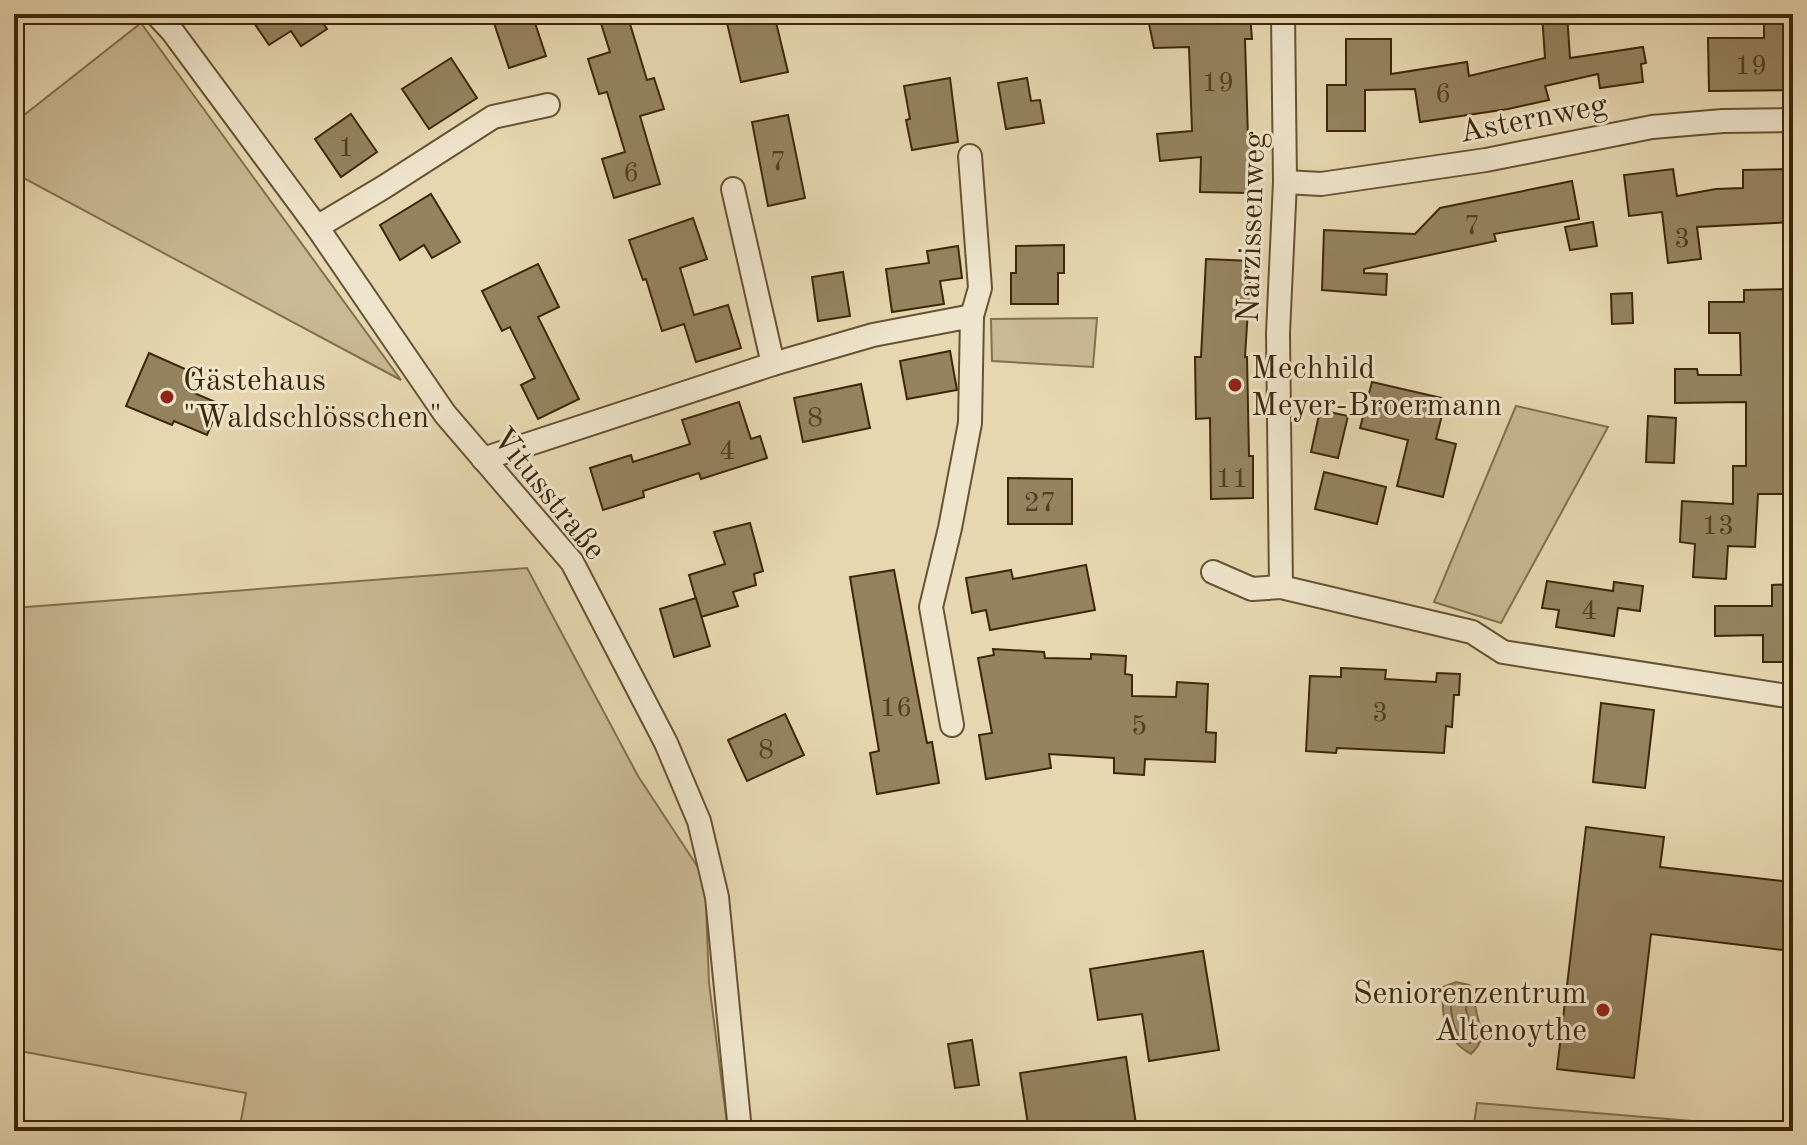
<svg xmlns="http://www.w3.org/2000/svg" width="1807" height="1145" font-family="'Old Standard TT',serif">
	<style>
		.green { fill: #c9b994; stroke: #83704e; stroke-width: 2 }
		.water { fill: #ad9b77; stroke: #806d4b; stroke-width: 2 }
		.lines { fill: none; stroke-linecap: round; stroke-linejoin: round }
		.shore { stroke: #756140; stroke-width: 2 }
		.building { fill: #958360; stroke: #3d2709; stroke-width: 2 }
		.street-casing { stroke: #675333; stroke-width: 26 }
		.street { stroke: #efe5cc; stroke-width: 22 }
		.poi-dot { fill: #8f2418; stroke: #efe5cc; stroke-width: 3 }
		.labels { text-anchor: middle; stroke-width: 6; stroke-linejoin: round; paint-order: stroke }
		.number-label { font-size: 28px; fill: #533e1f }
		.street-label { font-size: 32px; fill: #3d2709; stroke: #efe5cc }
		.poi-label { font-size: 32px; fill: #3d2709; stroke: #efe5cc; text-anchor: start }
	</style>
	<rect width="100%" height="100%" fill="#e6d7b0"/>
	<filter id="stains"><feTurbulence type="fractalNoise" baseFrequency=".0025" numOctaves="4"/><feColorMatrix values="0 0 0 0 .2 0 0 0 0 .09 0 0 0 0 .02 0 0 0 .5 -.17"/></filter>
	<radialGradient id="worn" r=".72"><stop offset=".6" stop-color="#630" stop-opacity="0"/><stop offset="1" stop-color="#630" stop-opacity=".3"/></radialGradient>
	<g class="green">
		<polygon points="141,23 401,380 14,173 14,123"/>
		<polygon points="1097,318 1093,367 992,361 991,319"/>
		<polygon points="1516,406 1608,427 1501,623 1434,602"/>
		<polygon points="527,568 638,776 705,878 709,983 728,1131 239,1131 246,1093 14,1050 14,608"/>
		<polygon points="1477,1103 1740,1125 1756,1131 1473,1131"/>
	</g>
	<path class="water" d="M1456,982L1469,985L1476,994C1471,1022 1494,1032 1471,1054C1444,1039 1441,1016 1443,987Z"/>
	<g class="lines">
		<path class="shore" d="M1457,990L1467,996L1466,1010L1474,1034L1470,1043C1451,1036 1450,1011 1451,993Z"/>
	</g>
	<g class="building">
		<polygon points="248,14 317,14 327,29 301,46 291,31 269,45"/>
		<polygon points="491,14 532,14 546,56 509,68"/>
		<polygon points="598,14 627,14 647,80 654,78 664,109 640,116 660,184 614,198 602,159 625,152 607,92 599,94 588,59 610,52"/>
		<polygon points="765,14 774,14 788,72 741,82 727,23"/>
		<polygon points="1147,14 1250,14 1252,39 1245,39 1248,138 1251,138 1249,193 1200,192 1201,157 1160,161 1157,134 1192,131 1189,47 1154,48"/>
		<polygon points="1542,14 1567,14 1570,58 1643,47 1646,63 1641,64 1643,82 1600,88 1598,74 1545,86 1549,100 1508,109 1420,122 1415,89 1365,90 1365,131 1327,131 1327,85 1346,85 1346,39 1391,39 1391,74 1467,62 1469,76 1545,58"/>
		<polygon points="1764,14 1793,14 1793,90 1709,91 1708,38 1764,38"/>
		<polygon points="451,58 477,98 429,129 402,89"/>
		<polygon points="950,78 958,142 912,150 906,120 910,119 904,86"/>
		<polygon points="1027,78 1031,101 1040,100 1044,123 1006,129 998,83"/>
		<polygon points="351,114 377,152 341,177 315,139"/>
		<polygon points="788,115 805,198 768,206 752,122"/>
		<polygon points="1673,169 1677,196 1716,189 1743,188 1743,170 1793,169 1793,222 1697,227 1701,259 1668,263 1662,212 1629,216 1624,175"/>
		<polygon points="1572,181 1579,219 1494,234 1496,241 1364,269 1364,273 1387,274 1386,295 1322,290 1324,230 1415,234 1440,208"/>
		<polygon points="431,194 460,242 432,258 424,245 400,260 380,225"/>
		<polygon points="693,218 707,259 680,268 694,315 728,305 741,348 696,362 684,324 662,331 646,279 643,280 629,240"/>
		<polygon points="1593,222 1597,246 1570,250 1565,227"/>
		<polygon points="1064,245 1064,273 1058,273 1058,304 1011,304 1011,273 1016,273 1016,246"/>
		<polygon points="958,246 962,278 940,281 944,304 892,312 886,269 929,263 927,251"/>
		<polygon points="1206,259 1251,261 1245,357 1247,357 1249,456 1253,456 1253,498 1211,499 1210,418 1196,419 1195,357 1201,357"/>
		<polygon points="538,264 559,307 538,317 579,399 538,419 521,385 535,378 510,327 502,331 482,291"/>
		<polygon points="843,272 850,316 818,321 812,277"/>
		<polygon points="1793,289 1793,494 1758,494 1755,547 1728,546 1726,579 1693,577 1695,544 1680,542 1682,501 1733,504 1733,466 1746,466 1746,402 1675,403 1675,369 1697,369 1698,375 1741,375 1740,333 1709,333 1709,302 1744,302 1744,290"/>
		<polygon points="1632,293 1633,323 1612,324 1611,294"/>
		<polygon points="950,351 957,390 907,399 900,361"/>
		<polygon points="149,353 194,373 187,390 220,404 207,435 174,421 172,425 126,406"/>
		<polygon points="1372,382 1446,399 1436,439 1456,444 1443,497 1397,486 1408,440 1360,428"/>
		<polygon points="861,384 870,428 803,442 794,398"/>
		<polygon points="739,402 751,439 760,436 767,458 701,479 699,473 643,491 644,497 603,510 590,468 631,455 633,462 690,444 682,420"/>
		<polygon points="1320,410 1348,416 1338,458 1311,452"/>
		<polygon points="1648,416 1676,418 1674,463 1646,462"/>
		<polygon points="1324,472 1386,487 1377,524 1315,509"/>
		<polygon points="1008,478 1072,479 1072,524 1008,524"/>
		<polygon points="750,523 763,571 754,574 756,585 733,592 738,606 701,617 689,575 725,564 714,532"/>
		<polygon points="1086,565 1095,610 990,630 986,610 972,613 966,578 1011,570 1013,579"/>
		<polygon points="894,570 927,743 932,742 939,783 877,794 870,753 879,751 850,577"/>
		<polygon points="1547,581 1613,591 1614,582 1643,586 1640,611 1618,608 1614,636 1556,627 1559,610 1542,608"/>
		<polygon points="1793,584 1793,662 1763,662 1763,635 1715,636 1715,606 1772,606 1772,585"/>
		<polygon points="696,598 710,646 674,657 660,609"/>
		<polygon points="993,649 1044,652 1045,658 1091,659 1091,654 1126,656 1125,674 1132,675 1132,696 1176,697 1177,682 1208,684 1206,732 1216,733 1215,762 1145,759 1144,775 1114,773 1114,758 1049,754 1051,768 986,779 979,735 992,733 978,658 994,655"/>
		<polygon points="1341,668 1386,670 1385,679 1436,682 1437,673 1460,674 1459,695 1454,695 1452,727 1446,726 1444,753 1337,748 1336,753 1306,751 1310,676 1341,677"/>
		<polygon points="1601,703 1654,710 1645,788 1593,782"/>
		<polygon points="785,714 804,755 747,781 728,740"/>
		<polygon points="1586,827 1664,837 1660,867 1791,882 1783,950 1651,934 1634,1078 1557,1069"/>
		<polygon points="1203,951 1219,1050 1149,1061 1142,1014 1098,1020 1090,969"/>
		<polygon points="972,1040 979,1085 955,1088 948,1044"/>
		<polygon points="1126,1057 1137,1131 1029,1131 1020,1073"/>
	</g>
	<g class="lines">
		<g class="street-casing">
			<g id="street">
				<polyline points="156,14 172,31 317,227 445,414 572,562 666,743 699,821 717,897 740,1131"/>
				<polyline points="970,156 980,288 972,316"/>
				<polyline points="1285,182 1321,184 1486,160 1652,127 1723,121 1793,120"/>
				<polyline points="733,189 773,364"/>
				<polyline points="317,227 384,187 493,117 548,105"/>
				<polyline points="483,459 773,364 873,335 972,316 970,423 950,528 931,607 952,725"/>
				<polyline points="1213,572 1252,589 1281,587 1472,632 1503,652 1793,697"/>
				<polyline points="1281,587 1278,333 1285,182 1283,14"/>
			</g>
		</g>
		<use href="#street" class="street"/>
	</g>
	<g class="poi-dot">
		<circle cx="1235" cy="385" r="8"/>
		<circle cx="167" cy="397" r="8"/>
		<circle cx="1603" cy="1010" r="8"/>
	</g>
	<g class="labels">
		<g class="number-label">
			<text x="1751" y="74">19</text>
			<text x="1218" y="91">19</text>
			<text x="1443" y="102">6</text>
			<text x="346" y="156">1</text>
			<text x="778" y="170">7</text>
			<text x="631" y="181">6</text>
			<text x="1472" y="234">7</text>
			<text x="1682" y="247">3</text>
			<text x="815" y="426">8</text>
			<text x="727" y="459">4</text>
			<text x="1232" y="487">11</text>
			<text x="1040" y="511">27</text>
			<text x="1718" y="534">13</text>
			<text x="1589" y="619">4</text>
			<text x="896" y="716">16</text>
			<text x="1380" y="721">3</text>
			<text x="1139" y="734">5</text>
			<text x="766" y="758">8</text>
		</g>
		<g class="street-label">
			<text transform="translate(1533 117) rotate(-11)" y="11">Asternweg</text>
			<text transform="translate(1250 227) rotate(-88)" y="11">Narzissenweg</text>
			<text transform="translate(550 493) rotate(51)" y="11">Vitusstraße</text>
		</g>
		<g class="poi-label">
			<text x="1251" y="378">Mechhild<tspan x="1251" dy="37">Meyer-Broermann</tspan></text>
			<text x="183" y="390">Gästehaus<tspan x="183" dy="37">"Waldschlösschen"</tspan></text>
			<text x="1587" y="1003" text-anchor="end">Seniorenzentrum<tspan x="1587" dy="37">Altenoythe</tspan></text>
		</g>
	</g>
	<rect width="1807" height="1145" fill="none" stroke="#e6d7b0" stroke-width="48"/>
	<rect x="16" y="16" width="1775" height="1113" fill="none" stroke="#3d2709" stroke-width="4"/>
	<rect x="24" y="24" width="1759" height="1097" fill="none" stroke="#3d2709" stroke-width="2"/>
	<rect width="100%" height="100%" filter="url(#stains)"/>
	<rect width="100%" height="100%" fill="url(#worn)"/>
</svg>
